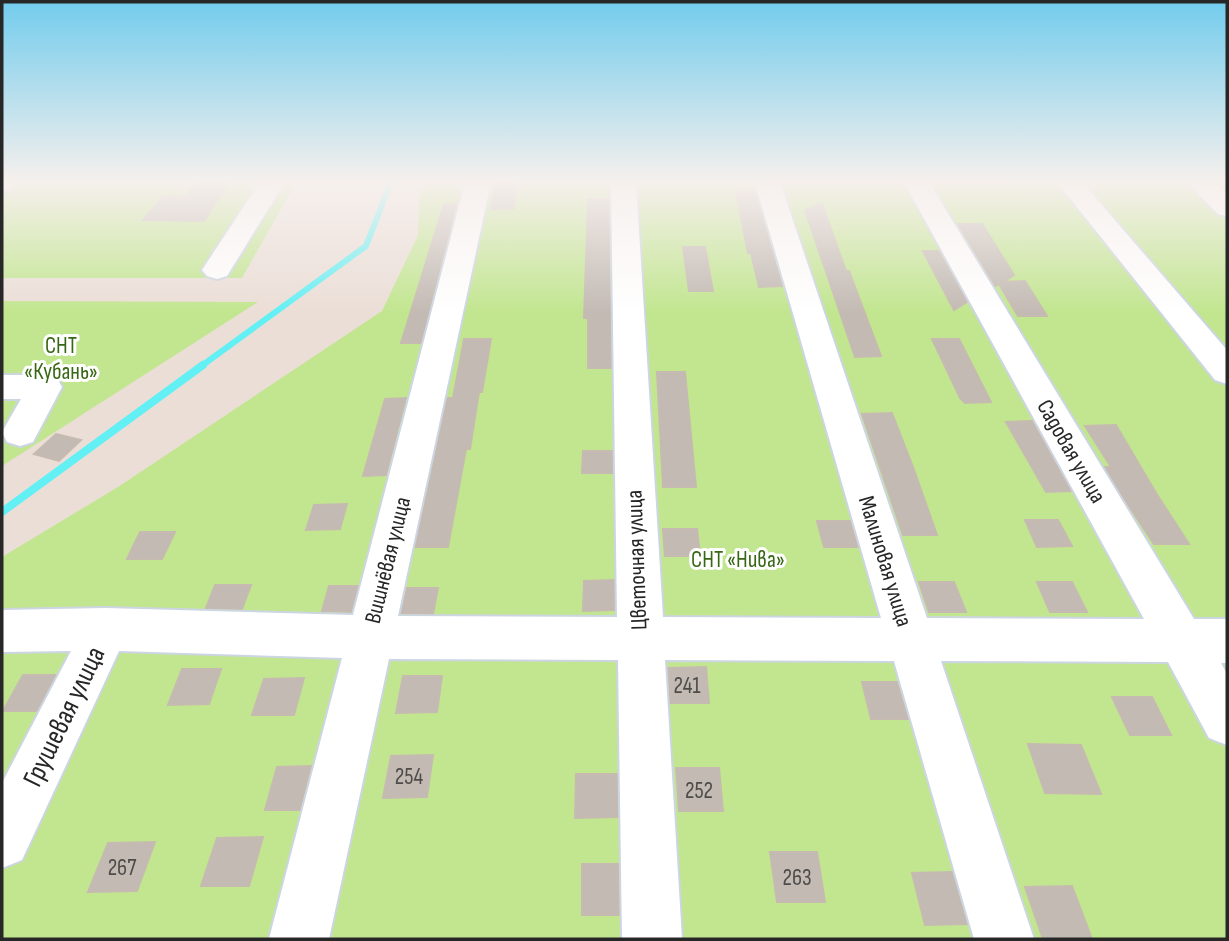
<svg xmlns="http://www.w3.org/2000/svg" width="1229" height="941" font-family="'Sofia Sans Condensed',sans-serif">
	<style>
		.green { fill: #c1e68f }
		.lines { fill: none; stroke-linecap: round; stroke-linejoin: round }
		.stream-far1 { stroke: #62f0f5; stroke-width: 6 }
		.stream { stroke: #62f0f5; stroke-width: 8 }
		.building { fill: #c2bab3; stroke: #c6bab1; stroke-width: 2 }
		.minor-casing { stroke: #ccd5e2; stroke-width: 4 }
		.minor { fill: #fff; fill-rule: evenodd }
		.labels { text-anchor: middle; stroke-width: 6; stroke-linejoin: round; paint-order: stroke }
		.park-label { font-size: 23px; fill: #386715; stroke: #fff }
		.street-label { font-size: 23px; fill: #272727; stroke: #fff }
		.near-number-label { font-size: 23px; fill: #4e4c4a }
		.near-street-label { font-size: 28px; fill: #272727; stroke: #fff }
	</style>
	<rect width="100%" height="100%" fill="#ebded7"/>
	<g class="green">
		<polygon points="2,182 296,182 242,278 2,278"/>
		<polygon points="420,182 1227,182 1227,939 2,939 2,557 118,487 382,311 418,235"/>
		<polygon points="2,301 258,302 2,466"/>
	</g>
	<g class="lines">
		<polyline class="stream-far1" points="200,367 366,246 391,182"/>
		<polyline class="stream" points="2,512 203,365"/>
	</g>
	<g class="building">
		<polygon points="196,182 229,182 204,221 143,220 163,196 185,197"/>
		<polygon points="496,182 517,182 513,209 491,209"/>
		<polygon points="736,192 755,192 782,286 759,287 751,253 748,253"/>
		<polygon points="588,199 609,199 611,368 588,368 588,318 584,318"/>
		<polygon points="444,204 457,204 421,343 401,343"/>
		<polygon points="822,204 846,271 849,271 881,356 855,357 805,210"/>
		<polygon points="958,224 982,224 1014,275 1003,282 1025,281 1047,316 1018,316 999,284 995,286"/>
		<polygon points="683,247 705,247 713,291 689,291"/>
		<polygon points="923,251 939,251 967,302 954,310"/>
		<polygon points="464,339 491,339 482,392 479,392 470,449 466,449 448,547 415,547 447,398 453,398"/>
		<polygon points="932,339 959,339 991,402 965,403 960,398"/>
		<polygon points="657,372 685,372 696,487 663,487"/>
		<polygon points="406,398 386,475 363,476 385,399"/>
		<polygon points="892,413 913,467 937,535 903,535 862,414"/>
		<polygon points="1032,421 1071,491 1046,492 1006,422"/>
		<polygon points="1116,425 1156,493 1189,544 1154,544 1119,491 1105,467 1111,467 1085,426"/>
		<polygon points="56,434 81,440 59,461 34,454"/>
		<polygon points="583,451 612,451 612,473 582,473"/>
		<polygon points="347,504 340,529 306,530 314,505"/>
		<polygon points="1025,520 1058,520 1072,546 1037,547"/>
		<polygon points="817,521 850,521 858,547 824,547"/>
		<polygon points="663,529 697,529 700,556 665,556"/>
		<polygon points="140,532 175,532 162,559 127,559"/>
		<polygon points="614,580 614,610 583,611 584,581"/>
		<polygon points="919,582 954,582 966,612 929,612"/>
		<polygon points="1037,582 1072,582 1087,612 1050,612"/>
		<polygon points="215,585 251,585 242,609 206,608"/>
		<polygon points="329,586 358,586 351,612 322,611"/>
		<polygon points="407,588 438,588 433,614 401,613"/>
		<polygon points="706,667 709,703 670,703 668,668"/>
		<polygon points="182,669 221,669 209,704 168,705"/>
		<polygon points="23,675 56,675 37,711 3,711"/>
		<polygon points="403,676 442,676 437,712 396,713"/>
		<polygon points="304,678 294,715 252,715 264,679"/>
		<polygon points="862,682 897,682 908,719 871,719"/>
		<polygon points="1112,697 1152,697 1171,735 1130,735"/>
		<polygon points="1028,744 1081,745 1101,794 1045,793"/>
		<polygon points="433,755 427,797 383,798 391,756"/>
		<polygon points="311,766 300,810 265,810 277,767"/>
		<polygon points="676,768 719,768 723,811 679,811"/>
		<polygon points="576,774 617,774 618,817 575,818"/>
		<polygon points="263,837 249,886 201,886 217,838"/>
		<polygon points="155,842 137,891 88,892 108,843"/>
		<polygon points="770,852 817,852 825,902 777,902"/>
		<polygon points="582,864 618,864 619,915 582,915"/>
		<polygon points="952,872 967,924 925,925 912,873"/>
		<polygon points="1072,886 1092,939 1043,939 1025,887"/>
	</g>
	<g class="lines">
		<g class="minor-casing">
			<g id="minor">
				<polygon points="2,182 16,182 11,188 2,191"/>
				<polygon points="260,182 285,182 227,276 217,279 207,276 202,270"/>
				<polygon points="465,182 491,182 398,616 617,617 611,182 636,182 663,617 881,618 755,182 780,182 927,618 1144,619 904,182 929,182 1194,619 1227,619 1227,663 1221,663 1227,674 1227,745 1209,738 1168,662 941,661 1034,939 974,939 894,661 665,660 682,939 622,939 618,660 389,659 329,939 269,939 342,658 119,651 22,860 2,868 2,783 71,651 2,652 2,610 106,608 353,615"/>
				<polygon points="1057,182 1082,182 1227,350 1227,384 1215,380"/>
				<polygon points="1187,182 1213,182 1227,194 1227,216 1218,214"/>
				<polygon points="2,375 45,375 57,378 62,387 33,442 20,446 7,442 2,432 21,399 2,399"/>
			</g>
		</g>
		<use href="#minor" class="minor"/>
	</g>
	<linearGradient id="sky" x2="0" y2="1"><stop stop-color="#72cced"/><stop offset="0.58" stop-color="#f6f0ed"/><stop offset="1" stop-color="#f6f0ed" stop-opacity="0"/></linearGradient>
	<rect width="1229" height="313" fill="url(#sky)"/>
	<g class="labels">
		<g class="park-label">
			<text x="61" y="353">СНТ<tspan x="61" dy="26">«Кубань»</tspan></text>
			<text x="738" y="567">СНТ «Нива»</text>
		</g>
		<g class="street-label">
			<text transform="translate(1072 451) rotate(60)" y="8">Садовая улица</text>
			<text transform="translate(387 560) rotate(-76)" y="8">Вишнёвая улица</text>
			<text transform="translate(636 560) rotate(-92)" y="8">Цветочная улица</text>
			<text transform="translate(886 561) rotate(73)" y="8">Малиновая улица</text>
		</g>
		<g class="near-number-label">
			<text x="687" y="693">241</text>
			<text x="409" y="784">254</text>
			<text x="699" y="798">252</text>
			<text x="122" y="875">267</text>
			<text x="797" y="885">263</text>
		</g>
		<g class="near-street-label">
			<text transform="translate(63 716) rotate(-64)" y="10">Грушевая улица</text>
		</g>
	</g>
	<rect width="1229" height="941" fill="none" stroke="#272727" stroke-width="7"/>
</svg>
